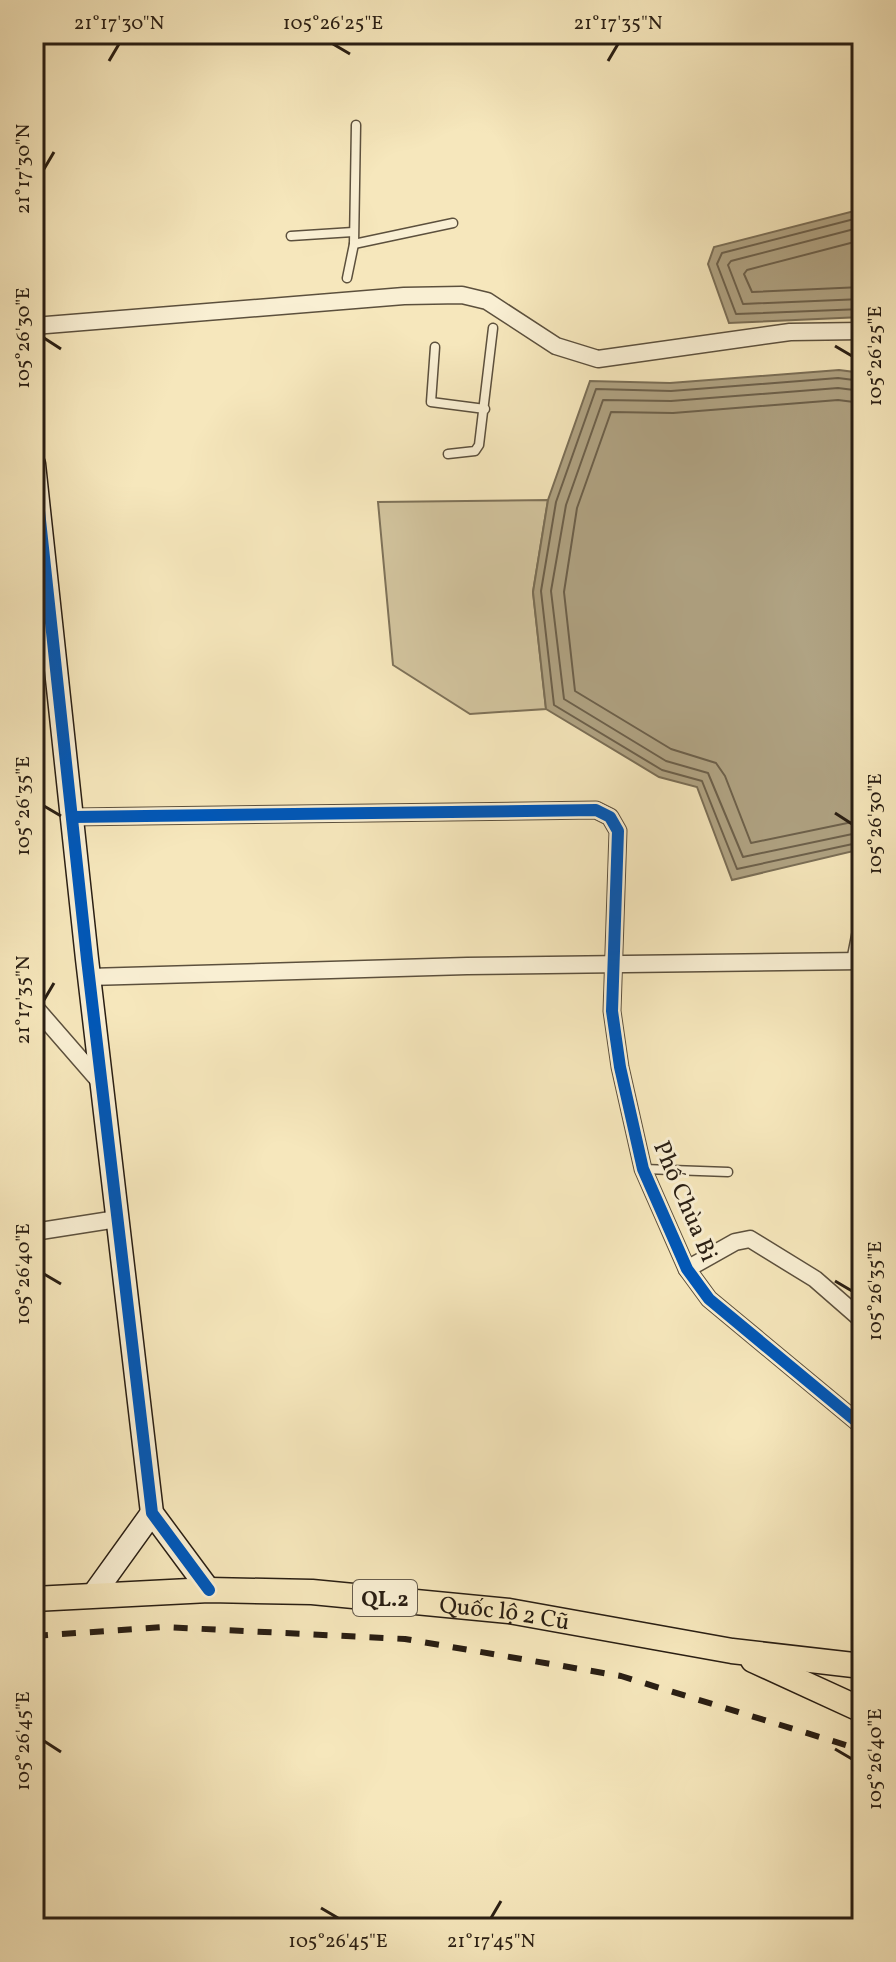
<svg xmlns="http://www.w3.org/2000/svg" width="896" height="1962" font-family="Vollkorn,serif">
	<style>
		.green { fill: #d3c59f; stroke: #7e7259; stroke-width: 2 }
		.water { fill: #b0a383; stroke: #7a6e56; stroke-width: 2 }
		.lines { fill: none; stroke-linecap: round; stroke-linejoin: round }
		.shore { stroke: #6c604b; stroke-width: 2 }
		.lane-casing { stroke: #5c503d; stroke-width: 11 }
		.street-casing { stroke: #5c503d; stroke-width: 19 }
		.secondary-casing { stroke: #291e13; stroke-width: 25 }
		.primary-casing { stroke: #291e13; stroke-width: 27 }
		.lane { stroke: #f9efd3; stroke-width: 8 }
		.street { stroke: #f9efd3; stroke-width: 16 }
		.secondary { stroke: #f9efd3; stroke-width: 22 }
		.primary { stroke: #f6e7bc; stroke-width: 24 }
		.rail { stroke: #291e13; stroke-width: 6; stroke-dasharray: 14 14; stroke-linecap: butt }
		.cycleway-casing { stroke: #f9efd3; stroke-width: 17 }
		.cycleway { stroke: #0057b8; stroke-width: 12 }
		.ticks { fill: none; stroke: #291e13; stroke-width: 3 }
		.labels { text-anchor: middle; stroke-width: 6; stroke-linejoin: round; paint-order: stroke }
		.shield { fill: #f9efd3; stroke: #675d4d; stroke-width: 2 }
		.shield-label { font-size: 22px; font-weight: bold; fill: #291e13 }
		.street-label { font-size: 24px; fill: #291e13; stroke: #f9efd3 }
		.neatline { fill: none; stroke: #291e13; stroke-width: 3 }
		.ticks-label { font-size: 20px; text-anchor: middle; fill: #291e13 }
	</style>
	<rect width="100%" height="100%" fill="#f6e7bc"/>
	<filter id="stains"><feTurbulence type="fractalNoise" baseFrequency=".0025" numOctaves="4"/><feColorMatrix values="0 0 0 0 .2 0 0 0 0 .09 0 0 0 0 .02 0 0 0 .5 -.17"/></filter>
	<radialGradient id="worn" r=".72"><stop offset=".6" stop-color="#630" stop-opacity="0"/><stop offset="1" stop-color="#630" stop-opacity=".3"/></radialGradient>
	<polygon class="green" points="548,500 533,592 546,709 470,714 393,665 378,502"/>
	<g class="water">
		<polygon points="862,209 862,317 729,323 708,264 714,247"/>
		<polygon points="839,370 862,373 862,849 732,880 697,787 659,777 546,709 533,592 548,500 590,381 670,383"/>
	</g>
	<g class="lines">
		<g class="shore">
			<polyline points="862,217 722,253 717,264 736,314 862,309"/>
			<polyline points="862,227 731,261 728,265 743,304 862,299"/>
			<polyline points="862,240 747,270 744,274 752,292 862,287"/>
			<polyline points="862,381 838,378 671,391 596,389 556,502 541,591 554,705 662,770 702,781 737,869 862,842"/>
			<polyline points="862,391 838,388 671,401 603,400 566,505 551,591 564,699 666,761 708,773 743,857 862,832"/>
			<polyline points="862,403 838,400 673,413 611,412 577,508 564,592 575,691 671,749 716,763 725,776 751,843 862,820"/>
		</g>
		<g class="lane-casing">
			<g id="lane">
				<polyline points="291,236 353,232"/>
				<polyline points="354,244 453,223"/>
				<polyline points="347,278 354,244 356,125"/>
				<polyline points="435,347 431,402 485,409"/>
				<polyline points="448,454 475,451 479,445 493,328"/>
				<polyline points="851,961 862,905"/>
				<polyline points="644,1169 728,1172"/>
			</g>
		</g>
		<g class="street-casing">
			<g id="street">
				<polyline points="34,326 404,296 462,295 487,301 556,346 598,359 790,332 862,331"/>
				<polyline points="72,817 596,810 610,817 618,831 612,1011 620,1067 643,1169 687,1269 709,1299 862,1426"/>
				<polyline points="89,977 467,966 862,961"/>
				<polyline points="34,1006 101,1083"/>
				<polyline points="34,1232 117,1219"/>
				<polyline points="687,1269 735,1242 750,1239 815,1279 862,1320"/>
			</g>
		</g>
		<g class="secondary-casing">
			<g id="secondary">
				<polyline points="34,464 87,959 152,1513 209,1590"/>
				<polyline points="93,1595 152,1513"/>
			</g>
		</g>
		<g class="primary-casing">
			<g id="primary">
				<path id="s1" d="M34,1599L209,1590L312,1592L509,1611L732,1651L862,1666"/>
				<polyline points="753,1660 862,1710"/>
			</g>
		</g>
		<use href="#lane" class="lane"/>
		<use href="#street" class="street"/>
		<use href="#secondary" class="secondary"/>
		<use href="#primary" class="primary"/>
		<polyline class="rail" points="34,1636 164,1627 405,1639 621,1676 862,1750"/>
		<g class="cycleway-casing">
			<g id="cycleway">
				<polyline points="34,464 87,959 152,1513 209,1590"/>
				<polyline points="72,817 596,810 610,817 618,831 612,1011 620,1067 643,1169 687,1269 709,1299 862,1426"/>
			</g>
		</g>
		<use href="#cycleway" class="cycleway"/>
	</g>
	<path class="ticks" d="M333,44L350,54M109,61L119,44M608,61L618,44M44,169L54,152M44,338L61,349M835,346L852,356M44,806L61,816M835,813L852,824M44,1000L54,983M44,1274L61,1284M835,1281L852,1291M44,1741L61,1752M835,1749L852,1759M321,1908L338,1918M491,1918L501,1901"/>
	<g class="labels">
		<rect class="shield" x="353" y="1580" width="64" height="36" rx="6"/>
		<g class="shield-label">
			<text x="385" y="1606">QL.2</text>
		</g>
		<g class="street-label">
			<text transform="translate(686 1201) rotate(67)" y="8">Phố Chùa Bi</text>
			<text dy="8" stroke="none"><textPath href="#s1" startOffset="472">Quốc lộ 2 Cũ</textPath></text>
		</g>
	</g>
	<rect width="896" height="1962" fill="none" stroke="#f6e7bc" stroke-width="88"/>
	<rect x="44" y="44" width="808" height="1874" class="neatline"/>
	<g class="ticks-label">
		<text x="119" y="29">21°17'30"N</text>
		<text x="333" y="29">105°26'25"E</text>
		<text x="618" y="29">21°17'35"N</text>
		<text transform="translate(22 169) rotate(-90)" y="7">21°17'30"N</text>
		<text transform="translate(22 338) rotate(-90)" y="7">105°26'30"E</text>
		<text transform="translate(874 356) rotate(-90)" y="7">105°26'25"E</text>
		<text transform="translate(22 806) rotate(-90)" y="7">105°26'35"E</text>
		<text transform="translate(874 824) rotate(-90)" y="7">105°26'30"E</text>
		<text transform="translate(22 1000) rotate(-90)" y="7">21°17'35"N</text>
		<text transform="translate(22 1274) rotate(-90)" y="7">105°26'40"E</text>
		<text transform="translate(874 1291) rotate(-90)" y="7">105°26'35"E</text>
		<text transform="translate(22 1741) rotate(-90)" y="7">105°26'45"E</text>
		<text transform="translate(874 1759) rotate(-90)" y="7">105°26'40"E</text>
		<text x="338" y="1947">105°26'45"E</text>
		<text x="491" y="1947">21°17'45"N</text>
	</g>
	<rect width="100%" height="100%" filter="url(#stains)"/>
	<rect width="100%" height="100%" fill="url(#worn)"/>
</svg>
